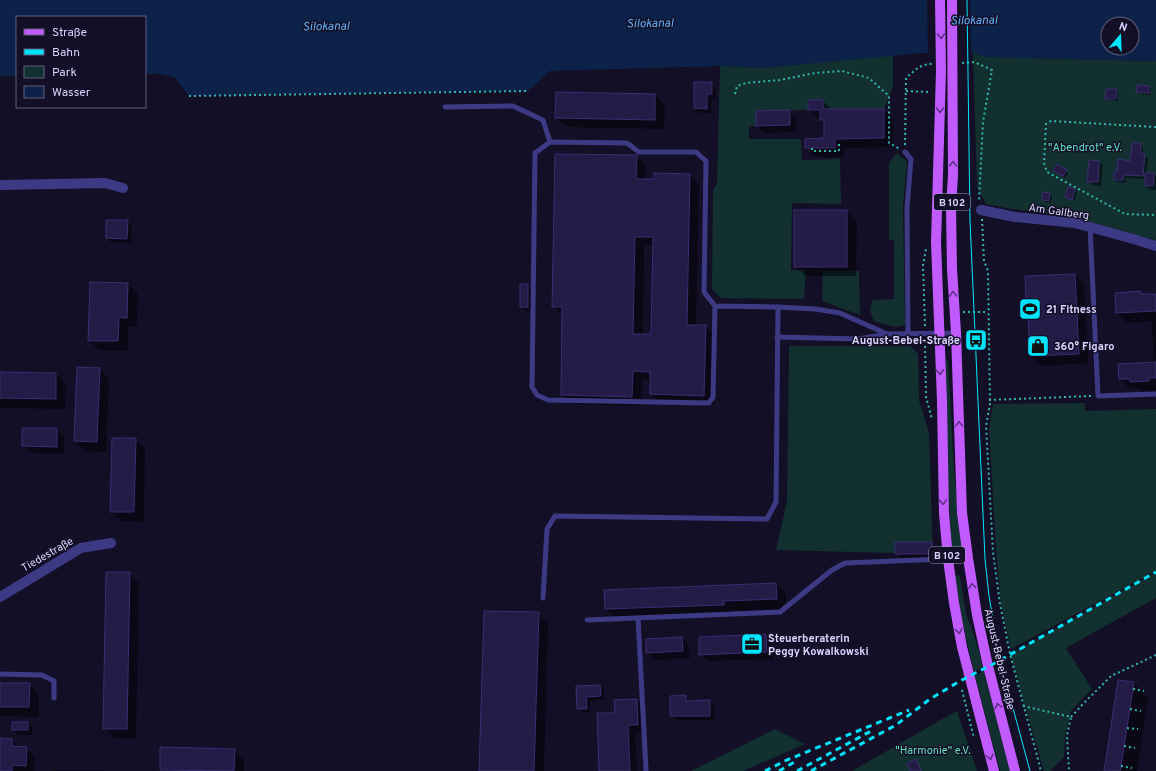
<svg xmlns="http://www.w3.org/2000/svg" width="1156" height="771" font-family="Overpass,sans-serif">
	<style>
		.green { fill: #12302f }
		.water { fill: #0c2248; fill-rule: evenodd }
		.pier { fill: #130f26 }
		.shadow { fill: #0007; fill-rule: evenodd }
		.building { fill: #241b47; stroke: #3b2d73; fill-rule: evenodd }
		.lines { fill: none; stroke-linecap: round; stroke-linejoin: round }
		.path { stroke: #2fb8b0; stroke-width: 2; stroke-dasharray: 2 3; stroke-linecap: butt }
		.lane { stroke: #3d3a85; stroke-width: 5 }
		.street { stroke: #3d3a85; stroke-width: 10 }
		.primary { stroke: #c25bff; stroke-width: 10 }
		.tram { stroke: #00e5ff; stroke-width: 1 }
		.rail { stroke: #00e5ff; stroke-width: 3; stroke-dasharray: 6 5; stroke-linecap: butt }
		.oneway { stroke: #623188 }
		.labels { text-anchor: middle; stroke-width: 3; stroke-linejoin: round; paint-order: stroke }
		.shield { fill: #130f26; stroke: #9e99be; stroke-width: 1 }
		.shield-label { font-size: 10px; font-weight: bold; fill: #d9d4ff }
		.park-label { font-size: 11px; fill: #5fe0c0; stroke: #130f26 }
		.street-label { font-size: 11px; fill: #d9d4ff; stroke: #130f26 }
		.poi-label { font-size: 11px; font-weight: bold; fill: #d9d4ff; stroke: #130f26; text-anchor: start }
		.water-label { font-size: 12px; font-style: italic; fill: #62b6ff; stroke: #130f26 }
	</style>
	<rect width="100%" height="100%" fill="#130f26"/>
	<g class="green">
		<polygon points="973,53 988,57 1156,61 1156,240 1075,218 1012,209 986,204 977,187"/>
		<polygon points="893,55 893,87 884,109 823,109 823,100 808,100 808,110 756,111 756,126 749,126 749,139 801,139 802,160 840,159 841,204 792,203 791,270 806,270 804,299 721,298 712,289 713,189 717,184 720,66 764,68"/>
		<polygon points="896,153 907,161 903,207 905,325 895,327 874,321 870,311 872,300 894,299 894,240 889,240 889,164"/>
		<polygon points="823,271 859,271 860,315 822,301"/>
		<polygon points="789,346 910,346 918,354 919,400 929,433 933,554 776,550 787,501"/>
		<polygon points="946,360 948,360 954,470 962,550 952,551 948,486"/>
		<polygon points="1085,403 1085,411 1156,409 1156,571 1011,649 1001,604 996,550 989,428 993,404"/>
		<polygon points="1156,572 1156,598 1066,648 1092,689 1071,711 1065,734 1064,757 1050,771 1044,771 1010,654"/>
		<path d="M958,575L960,577L966,613L977,644L983,667L974,672C967,641 958,609 955,576Z"/>
		<polygon points="984,671 1010,771 1000,771 975,676"/>
		<polygon points="957,711 977,771 852,771 944,718"/>
		<polygon points="775,729 805,744 743,771 691,771"/>
	</g>
	<path class="water" d="M0,0H1156V61L988,57L973,53H923L764,68L720,66L550,71L528,91L189,96L175,78L162,74H145V17H17V76H0ZM1108,24H1132V48H1108Z"/>
	<polygon class="pier" points="927,0 970,0 971,55 928,55"/>
	<g class="shadow">
		<polygon points="695,83 712,83 716,88 716,98 712,98 711,113 699,113 695,108"/>
		<polygon points="1149,87 1151,89 1150,95 1139,94 1137,92"/>
		<polygon points="1116,90 1118,92 1118,101 1108,100 1106,98"/>
		<polygon points="655,95 665,105 664,129 566,127 556,118"/>
		<polygon points="823,101 832,110 883,110 893,119 893,147 844,148 844,157 815,157 806,148 826,139 825,124 809,109"/>
		<polygon points="789,111 796,118 797,132 764,133 757,125"/>
		<polygon points="1141,144 1143,147 1143,155 1148,158 1146,174 1154,174 1156,176 1156,190 1150,190 1146,185 1146,179 1126,178 1126,183 1118,182 1115,180 1118,172 1131,162"/>
		<path d="M636,156L646,166V180H655L690,175L699,184L696,326H705L715,336L714,405L660,404L651,394V381L642,380L641,406L571,404L562,395L563,316L553,306ZM644,246H654L652,335H643Z"/>
		<polygon points="1099,162 1103,165 1101,186 1092,185 1088,181"/>
		<polygon points="1066,170 1068,173 1065,178 1055,171"/>
		<polygon points="1069,188 1077,192 1074,201 1066,197"/>
		<polygon points="1050,194 1052,196 1051,203 1045,202 1043,200"/>
		<polygon points="847,211 857,221 856,276 805,276 795,266"/>
		<polygon points="127,221 132,226 131,243 111,242 107,238"/>
		<polygon points="1075,275 1084,284 1088,363 1041,366 1031,356 1030,320 1025,316"/>
		<polygon points="128,284 138,294 137,327 128,327 128,351 99,350 89,340"/>
		<polygon points="527,285 532,290 532,311 526,311 521,306"/>
		<polygon points="1141,292 1144,295 1156,295 1156,390 1141,391 1138,388 1130,389 1120,379 1154,363 1152,321 1127,323 1117,313"/>
		<polygon points="99,369 109,379 106,452 85,451 75,441"/>
		<polygon points="0,373 56,374 66,384 65,409 0,408"/>
		<polygon points="56,429 64,437 64,454 30,453 23,446"/>
		<polygon points="135,439 145,449 144,522 121,521 111,512"/>
		<polygon points="932,543 939,550 940,561 903,560 896,553"/>
		<polygon points="129,573 139,583 136,739 114,738 104,728"/>
		<polygon points="776,584 786,594 786,609 733,611 733,614 616,619 606,609 605,591"/>
		<polygon points="538,613 548,623 544,771 480,771"/>
		<polygon points="766,635 773,642 774,659 708,661 700,654"/>
		<polygon points="682,638 689,645 690,658 655,660 647,652"/>
		<polygon points="1134,683 1148,698 1137,771 1105,771"/>
		<polygon points="0,684 29,684 39,694 39,717 0,716"/>
		<polygon points="600,686 604,690 604,700 590,701 590,712 582,712 578,708 577,687"/>
		<polygon points="686,696 690,701 709,701 714,706 714,720 676,720 671,716"/>
		<polygon points="636,700 644,707 645,732 635,732 637,771 600,771 616,714"/>
		<polygon points="27,723 32,728 32,735 17,734 13,730"/>
		<polygon points="0,739 12,740 19,748 27,748 35,757 34,771 0,771"/>
		<polygon points="234,750 244,760 244,771 162,771 161,769"/>
		<polygon points="52,770 104,770 105,771 52,771"/>
	</g>
	<g class="building">
		<polygon points="694,82 712,82 712,94 707,94 707,109 694,108"/>
		<polygon points="1137,85 1149,86 1149,93 1136,92"/>
		<polygon points="1106,89 1117,89 1116,99 1105,99"/>
		<polygon points="556,92 655,94 655,120 555,118"/>
		<polygon points="808,100 823,100 823,109 884,109 884,138 835,139 835,148 805,148 805,139 824,138 824,120 820,120 820,110 808,110"/>
		<polygon points="790,110 790,125 756,126 756,111"/>
		<polygon points="1132,143 1141,143 1141,154 1145,154 1143,176 1124,175 1123,180 1114,180 1114,171 1117,171 1118,159 1130,161 1130,156 1131,156"/>
		<path d="M555,154L637,155L636,179H654V173L690,174L687,325H706L704,396L650,394V372L633,371L632,397L561,395L562,307H552ZM635,237H653L651,334H633Z"/>
		<polygon points="1089,160 1099,161 1098,182 1087,182"/>
		<polygon points="1057,164 1067,170 1063,176 1053,171"/>
		<polygon points="1145,173 1154,173 1153,186 1145,185"/>
		<polygon points="1068,187 1075,189 1072,200 1065,197"/>
		<polygon points="1043,192 1050,193 1049,201 1042,200"/>
		<rect x="794" y="210" width="53" height="57"/>
		<polygon points="106,220 128,220 127,239 106,238"/>
		<polygon points="1075,274 1079,354 1030,356 1028,316 1024,316 1023,302 1026,302 1025,276"/>
		<polygon points="90,282 128,283 127,318 119,317 118,341 88,341"/>
		<rect x="520" y="284" width="8" height="23"/>
		<polygon points="1141,291 1141,294 1156,294 1156,311 1116,313 1115,293"/>
		<polygon points="1156,362 1156,378 1149,378 1149,381 1130,382 1130,379 1119,379 1118,364"/>
		<polygon points="77,367 100,368 97,442 74,441"/>
		<polygon points="0,372 56,373 56,399 0,398"/>
		<polygon points="22,428 57,428 57,447 22,446"/>
		<polygon points="112,438 136,438 134,512 110,512"/>
		<polygon points="895,542 932,542 933,554 895,554"/>
		<polygon points="106,572 130,572 127,729 103,729"/>
		<polygon points="776,583 777,599 724,601 724,605 605,609 604,590"/>
		<polygon points="484,611 539,612 534,771 479,771"/>
		<polygon points="766,634 767,652 699,655 699,637"/>
		<polygon points="682,637 683,651 646,653 646,639"/>
		<polygon points="1118,680 1134,682 1121,766 1120,771 1104,771"/>
		<polygon points="0,683 30,683 29,707 0,707"/>
		<polygon points="600,685 601,696 586,697 587,709 577,709 576,686"/>
		<polygon points="686,695 686,701 710,700 710,716 670,716 670,696"/>
		<polygon points="637,699 638,725 628,725 630,771 599,771 597,713 615,713 614,700"/>
		<rect x="12" y="722" width="16" height="8"/>
		<polygon points="0,738 12,739 12,746 27,747 26,766 12,765 12,771 0,771"/>
		<polygon points="160,747 235,749 234,771 160,770"/>
		<polygon points="916,759 921,771 910,771 907,763"/>
	</g>
	<g class="lines">
		<g class="path">
			<polyline points="962,63 974,62 992,70 983,122 979,201"/>
			<polyline points="906,91 931,92"/>
			<polyline points="735,94 737,86 746,83 780,80 815,73 842,71 869,78 889,96 889,143 900,149"/>
			<polyline points="189,96 528,91"/>
			<polyline points="1156,127 1051,121 1046,124 1044,163 1047,172 1125,214 1156,215"/>
			<path d="M905,145L906,78C914,71 920,64 932,64"/>
			<polyline points="812,148 812,151 839,151 839,143"/>
			<polyline points="982,219 984,261 988,271 990,404 986,426 993,552 1000,604 1010,654 1041,771"/>
			<polyline points="963,312 988,312"/>
			<polyline points="925,326 923,265 926,249"/>
			<polyline points="925,341 926,397 932,419"/>
			<polyline points="989,400 1091,396"/>
			<polyline points="1133,689 1144,691"/>
			<polyline points="962,690 974,738"/>
			<polyline points="1023,706 1071,717 1067,735 1069,771"/>
			<polyline points="1130,709 1141,711"/>
			<polyline points="1071,717 1084,703 1111,676 1156,655"/>
			<polyline points="1127,728 1138,729"/>
			<polyline points="1124,746 1135,748"/>
			<polyline points="1121,766 1132,768"/>
		</g>
		<g class="lane">
			<polyline points="445,107 513,106 543,120 550,142"/>
			<polyline points="905,152 911,159 907,208 908,334"/>
			<polyline points="1090,227 1098,396 1156,394"/>
			<polyline points="715,306 713,397 709,403 548,400 537,395 532,387 535,153 550,142 627,143 639,152 696,152 706,161 704,292 715,306 778,307"/>
			<polyline points="777,337 858,339 887,334"/>
			<polyline points="543,598 547,529 555,516 767,519 776,502 778,307 815,309 840,313 887,334 956,333"/>
			<polyline points="638,618 646,770"/>
			<polyline points="587,620 780,612 832,570 845,563 968,558"/>
			<polyline points="0,674 42,675 54,681 54,698"/>
		</g>
		<g class="street">
			<polyline points="0,185 105,183 123,188"/>
			<polyline points="981,210 1015,217 1075,223 1137,240 1156,246"/>
			<polyline points="0,597 81,548 111,543"/>
		</g>
		<g class="primary">
			<polyline points="940,0 941,71 936,242 942,401 944,513 948,559 954,603 962,647 994,771"/>
			<polyline points="952,0 953,175 951,207 952,269 956,333 962,513 968,558 977,615 988,666 1015,771"/>
		</g>
		<polyline class="tram" points="967,0 970,220 985,559 989,596 1000,660 1030,771"/>
		<g class="rail">
			<polyline points="765,771 787,760 909,710"/>
			<polyline points="779,771 798,760"/>
			<polyline points="797,771 873,730"/>
			<polyline points="811,771 896,725 930,699 960,681 997,662 1156,572"/>
		</g>
	</g>
	<defs><path id="oneway-chevron" d="M-2-3.5L2.5 0L-2 3.5" fill="none" stroke-width="1.6" stroke-linecap="round" stroke-linejoin="round"/></defs>
	<g class="oneway">
		<use href="#oneway-chevron" transform="translate(941 36) rotate(89)"/>
		<use href="#oneway-chevron" transform="translate(940 110) rotate(91)"/>
		<use href="#oneway-chevron" transform="translate(953 164) rotate(-90)"/>
		<use href="#oneway-chevron" transform="translate(953 294) rotate(-93)"/>
		<use href="#oneway-chevron" transform="translate(940 372) rotate(87)"/>
		<use href="#oneway-chevron" transform="translate(959 424) rotate(-92)"/>
		<use href="#oneway-chevron" transform="translate(943 502) rotate(88)"/>
		<use href="#oneway-chevron" transform="translate(972 586) rotate(-99)"/>
		<use href="#oneway-chevron" transform="translate(959 631) rotate(79)"/>
		<use href="#oneway-chevron" transform="translate(998 706) rotate(-104)"/>
		<use href="#oneway-chevron" transform="translate(990 757) rotate(75)"/>
	</g>
	<defs>
		<g id="stadium-square" transform="scale(1.15)"><rect x="-9" y="-9" width="18" height="18" rx="4" fill="#00e5ff" stroke="#130f26"/><path d="M0-5a6.5 5 0 1 0 0 10a6.5 5 0 1 0 0-10ZM-3.5-1.8h7v3.6h-7Z" fill="#111"/></g>
		<g id="bus-square" transform="scale(1.15)"><rect x="-9" y="-9" width="18" height="18" rx="4" fill="#00e5ff" stroke="#130f26"/><path d="M-5-6H5V4H4V6H2V4H-2V6H-4V4H-5ZM-3.5-4V0h7V-4ZM-3.5 1.2v1.5H-2V1.2ZM2 1.2v1.5H3.5V1.2Z" fill="#111"/></g>
		<g id="shop-square" transform="scale(1.15)"><rect x="-9" y="-9" width="18" height="18" rx="4" fill="#00e5ff" stroke="#130f26"/><path d="M-5-2.5h2.3a2.7 3.5 0 0 1 5.4 0H5L5.5 6h-11ZM-1.5-2.5h3a1.5 2.3 0 0 0-3 0Z" fill="#111"/></g>
		<g id="office-square" transform="scale(1.15)"><rect x="-9" y="-9" width="18" height="18" rx="4" fill="#00e5ff" stroke="#130f26"/><path d="M-6-3h4V-5.5h4V-3h4V5H-6ZM-1-4.5V-3h2v-1.5ZM-6 0V1H6V0Z" fill="#111"/></g>
	</defs>
	<g fill-rule="evenodd">
		<use href="#stadium-square" x="1030" y="309"/>
		<use href="#bus-square" x="976" y="340"/>
		<use href="#shop-square" x="1038" y="346"/>
		<use href="#office-square" x="752" y="644"/>
	</g>
	<g class="labels">
		<g class="shield">
			<rect x="934" y="194" width="36" height="16" rx="3"/>
			<rect x="929" y="547" width="36" height="16" rx="3"/>
		</g>
		<g class="shield-label">
			<text x="952" y="206">B 102</text>
			<text x="947" y="559">B 102</text>
		</g>
		<g class="park-label">
			<text x="1085" y="151">"Abendrot" e.V.</text>
			<text x="933" y="754">"Harmonie" e.V.</text>
		</g>
		<g class="street-label">
			<text transform="translate(1059 211) rotate(8)" y="4">Am Gallberg</text>
			<text transform="translate(47 554) rotate(-30)" y="4">Tiedestraße</text>
			<text transform="translate(1000 659) rotate(77)" y="4">August-Bebel-Straße</text>
		</g>
		<g class="poi-label">
			<text x="1046" y="313">21 Fitness</text>
			<text x="960" y="344" text-anchor="end">August-Bebel-Straße</text>
			<text x="1054" y="350">360° Figaro</text>
			<text x="768" y="642">Steuerberaterin<tspan x="768" dy="13">Peggy Kowalkowski</tspan></text>
		</g>
		<g class="water-label">
			<text transform="translate(974 20) rotate(-1)" y="4">Silokanal</text>
			<text transform="translate(650 23) rotate(-1)" y="4">Silokanal</text>
			<text transform="translate(326 26) rotate(-1)" y="4">Silokanal</text>
		</g>
	</g>
	<rect x="16" y="16" width="130" height="92" fill="#130f26" stroke="#625e7d"/>
	<rect x="24" y="29" width="20" height="6" fill="#c25bff" stroke="#625e7d"/>
	<text x="52" y="36" font-size="12" fill="#d9d4ff">Straße</text>
	<rect x="24" y="49" width="20" height="6" fill="#00e5ff" stroke="#625e7d"/>
	<text x="52" y="56" font-size="12" fill="#d9d4ff">Bahn</text>
	<rect x="24" y="66" width="20" height="12" fill="#12302f" stroke="#625e7d"/>
	<text x="52" y="76" font-size="12" fill="#d9d4ff">Park</text>
	<rect x="24" y="86" width="20" height="12" fill="#0c2248" stroke="#625e7d"/>
	<text x="52" y="96" font-size="12" fill="#d9d4ff">Wasser</text>
	<g transform="translate(1120 36) rotate(19)"><circle r="19" fill="#130f26" stroke="#625e7d"/>
	<path d="M0-3L7 15L0 10L-7 15Z" fill="#00e5ff"/>
	<text y="-6" font-size="11" font-weight="bold" text-anchor="middle" fill="#d9d4ff">N</text>
	</g>
</svg>
